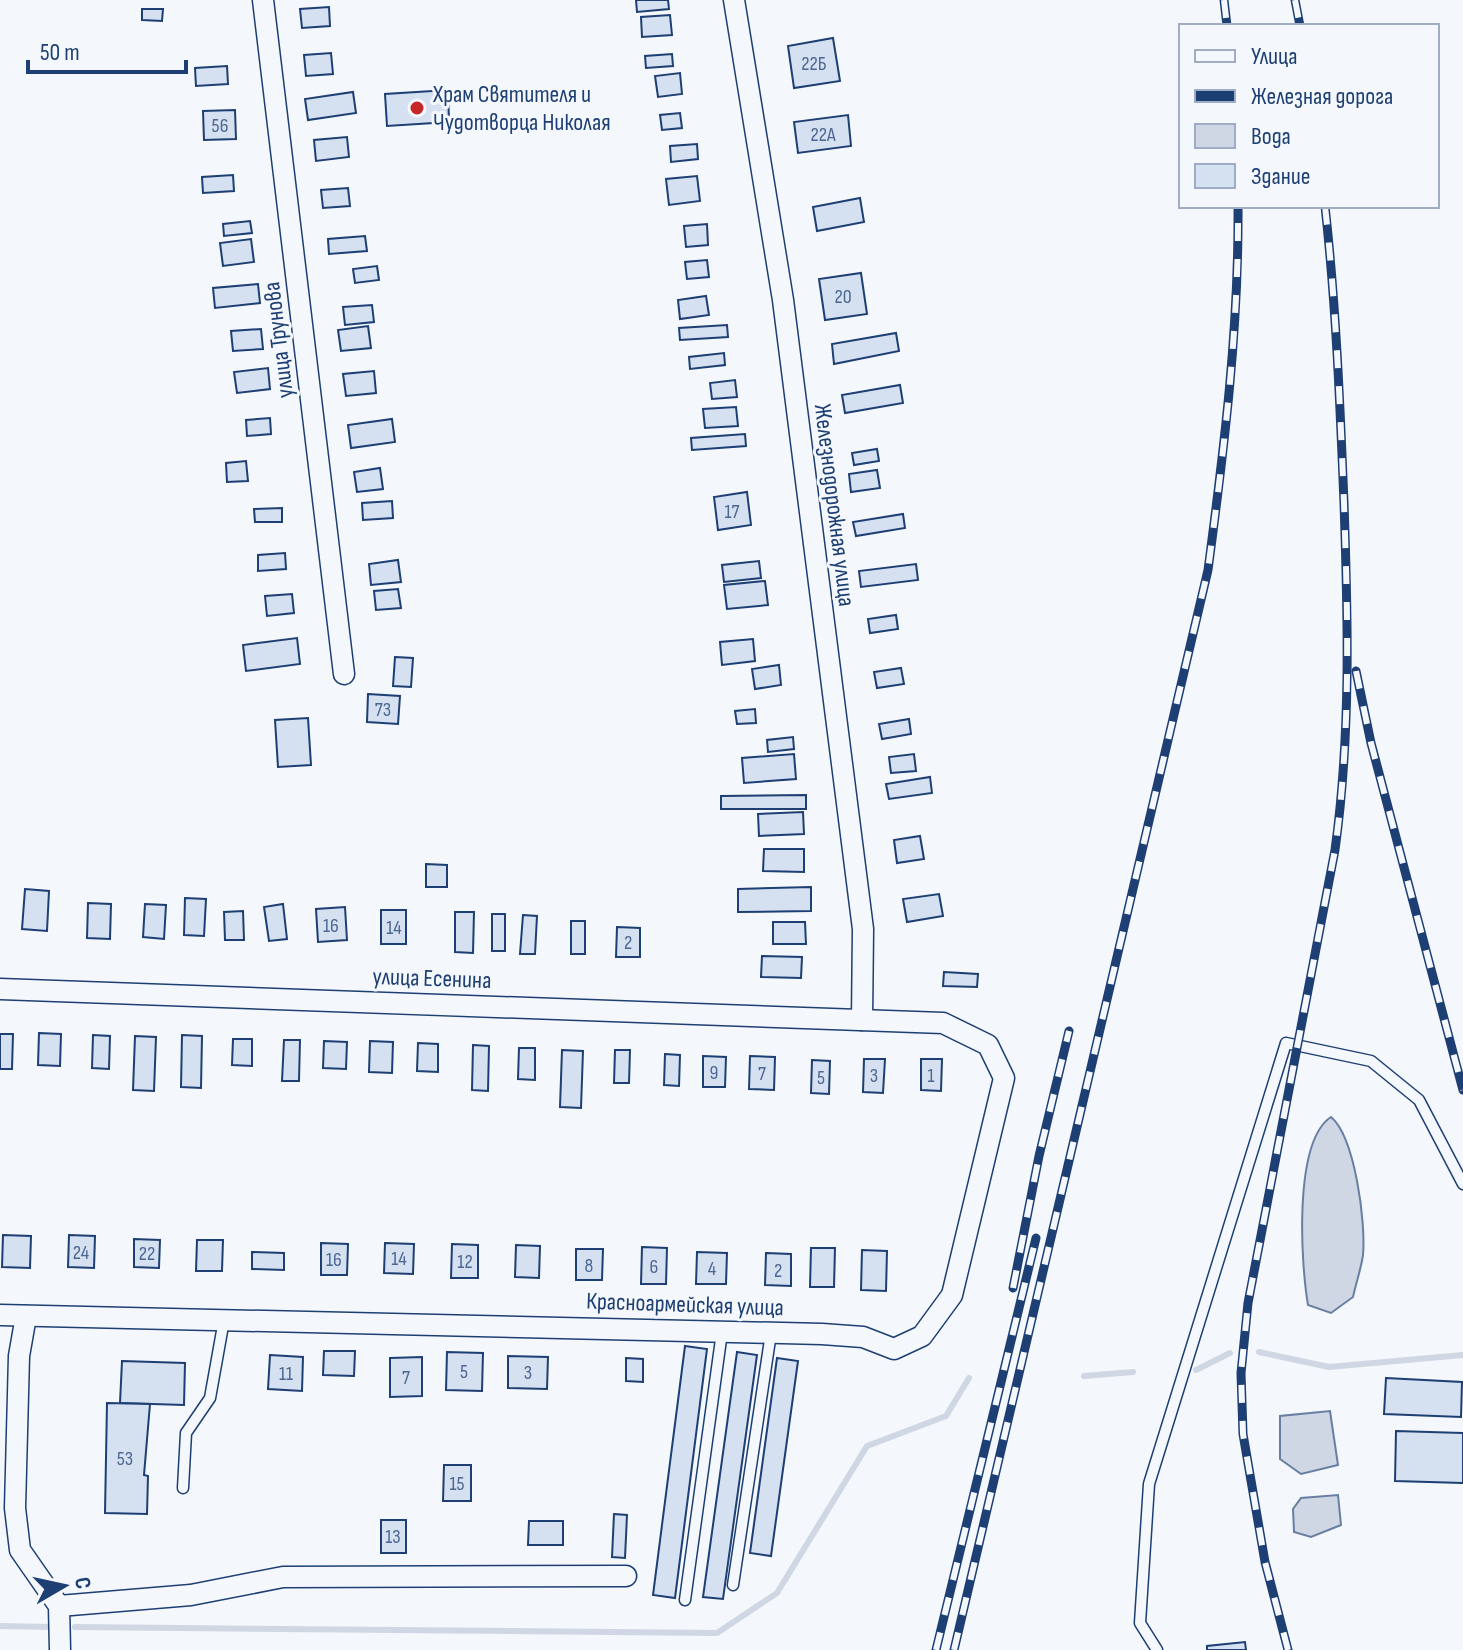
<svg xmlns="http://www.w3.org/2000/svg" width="1463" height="1650" font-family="'Sofia Sans Condensed',sans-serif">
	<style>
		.water { fill: #cfd7e4; stroke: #687fa3; stroke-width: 2 }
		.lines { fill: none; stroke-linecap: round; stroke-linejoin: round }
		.stream { stroke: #cfd7e4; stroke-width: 6 }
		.building { fill: #d5e0f0; stroke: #1d3f73; stroke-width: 2 }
		.lane-casing { stroke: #1d3f73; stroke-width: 13 }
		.street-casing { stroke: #1d3f73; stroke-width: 23 }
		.lane { stroke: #f4f7fb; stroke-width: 10 }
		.street { stroke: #f4f7fb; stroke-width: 20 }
		.rail-casing { stroke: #1d3f73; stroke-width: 9 }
		.rail { stroke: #f4f7fb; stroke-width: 6; stroke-dasharray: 18; stroke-linecap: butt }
		.poi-dot { fill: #c62828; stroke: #f4f7fb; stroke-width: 3 }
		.labels { text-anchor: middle; stroke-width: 6; stroke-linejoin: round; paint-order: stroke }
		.number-label { font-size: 20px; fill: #4b6792 }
		.poi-label { font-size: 24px; fill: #1d3f73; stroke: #f4f7fb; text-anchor: start }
		.street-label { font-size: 24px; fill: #1d3f73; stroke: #f4f7fb }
	</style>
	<rect width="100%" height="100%" fill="#f4f7fb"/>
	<g class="water">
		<path d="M1331,1117C1355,1137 1366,1223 1363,1255C1361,1269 1356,1283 1353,1297L1331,1313L1308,1305C1301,1264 1293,1142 1331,1117Z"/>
		<polygon points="1330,1411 1338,1465 1301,1474 1280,1459 1280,1416"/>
		<polygon points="1338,1495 1341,1525 1311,1537 1294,1532 1293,1509 1301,1498"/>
	</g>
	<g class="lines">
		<g class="stream">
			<polyline points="1259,1352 1329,1367 1463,1355"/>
			<polyline points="1196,1370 1230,1353"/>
			<polyline points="1084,1376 1133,1372"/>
			<polyline points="0,1626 50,1627"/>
			<polyline points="75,1627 717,1633 777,1593 867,1446 946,1416 969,1378"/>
		</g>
	</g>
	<g class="building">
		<polygon points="636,0 668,0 669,9 637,12"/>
		<polygon points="329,7 330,26 302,28 300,9"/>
		<polygon points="142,9 163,9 162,21 142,20"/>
		<polygon points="670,15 672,35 642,37 641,17"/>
		<polygon points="833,38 840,81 794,88 788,46"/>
		<polygon points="331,53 333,74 306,76 304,55"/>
		<polygon points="672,54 673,66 646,68 645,56"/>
		<polygon points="227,66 228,84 196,86 195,68"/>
		<polygon points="680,73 682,94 658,97 655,76"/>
		<polygon points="448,90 449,122 387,126 385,94"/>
		<polygon points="353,92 356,113 308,120 305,99"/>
		<polygon points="235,110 236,139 204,140 203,111"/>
		<polygon points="680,113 682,128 662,130 660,115"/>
		<polygon points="848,115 851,146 798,153 794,122"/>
		<polygon points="347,137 349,157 316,161 314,140"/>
		<polygon points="697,144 698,159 671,162 670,146"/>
		<polygon points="233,175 234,191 203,193 202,177"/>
		<polygon points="697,176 700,201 669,205 666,179"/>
		<polygon points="348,188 350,206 323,208 321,190"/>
		<polygon points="860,198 864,222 817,231 813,207"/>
		<polygon points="250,221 252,233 224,236 223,224"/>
		<polygon points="707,224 708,245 686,247 684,226"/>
		<polygon points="365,236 367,251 329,254 328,239"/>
		<polygon points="251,239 254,262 223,266 220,243"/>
		<polygon points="707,260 709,277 687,279 685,262"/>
		<polygon points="377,266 379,280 355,283 353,269"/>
		<polygon points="861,273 867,314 825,320 819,279"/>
		<polygon points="258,284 260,303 215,308 213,288"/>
		<polygon points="706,296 709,315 680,319 678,300"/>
		<polygon points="372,305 374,322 345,325 343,307"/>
		<polygon points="727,325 728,337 680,340 679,328"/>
		<polygon points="368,326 371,348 341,351 338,330"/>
		<polygon points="261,329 263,349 233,351 231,331"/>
		<polygon points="896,333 899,351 834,364 832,344"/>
		<polygon points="724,353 725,365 690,369 689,357"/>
		<polygon points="268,368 270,389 237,393 234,372"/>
		<polygon points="374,371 376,393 346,396 343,374"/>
		<polygon points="735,380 737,397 712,399 710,383"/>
		<polygon points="900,385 903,403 845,413 842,395"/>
		<polygon points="736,407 738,426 705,428 703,409"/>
		<polygon points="270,418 271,434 247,436 246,420"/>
		<polygon points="392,419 395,442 351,448 348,425"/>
		<polygon points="745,434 746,446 692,450 691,438"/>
		<polygon points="877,449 879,461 854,465 852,453"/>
		<polygon points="246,461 248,481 227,482 226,463"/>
		<polygon points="380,468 383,489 357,492 354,472"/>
		<polygon points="877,470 880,488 851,492 849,474"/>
		<polygon points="747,492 751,525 718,530 714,497"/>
		<polygon points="392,501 393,518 363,520 362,503"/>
		<polygon points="282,508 282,522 255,522 254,509"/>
		<polygon points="903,514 905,528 856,536 853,522"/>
		<polygon points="285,553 286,569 258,571 258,555"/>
		<polygon points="398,560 401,582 371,585 369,564"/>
		<polygon points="759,561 761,578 724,582 722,565"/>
		<polygon points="916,564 918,580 861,587 859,571"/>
		<polygon points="765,581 768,605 727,609 724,585"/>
		<polygon points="398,589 401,608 376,610 374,591"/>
		<polygon points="292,594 294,613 267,616 265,596"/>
		<polygon points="896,615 898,629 870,633 868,619"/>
		<polygon points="297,638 300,664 246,671 243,645"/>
		<polygon points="753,639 755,661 722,665 720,642"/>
		<polygon points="395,657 413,658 411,687 393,686"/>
		<polygon points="779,665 781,685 755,689 752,669"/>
		<polygon points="901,668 904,684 877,688 874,672"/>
		<polygon points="368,694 400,696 398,724 367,722"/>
		<polygon points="755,709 756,723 737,724 735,711"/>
		<polygon points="308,718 311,765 278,767 275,720"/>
		<polygon points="909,719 911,734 882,739 879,724"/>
		<polygon points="793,737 794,749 768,752 767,740"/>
		<polygon points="794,754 796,779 744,783 742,758"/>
		<polygon points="914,754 916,771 891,773 889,757"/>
		<polygon points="930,777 932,793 889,799 886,784"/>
		<polygon points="806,795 806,809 721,809 721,796"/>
		<polygon points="803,812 804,834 759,836 758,814"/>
		<polygon points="920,836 924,859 897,863 894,840"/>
		<polygon points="764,849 804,849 804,872 763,871"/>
		<polygon points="426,864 447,865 447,887 426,887"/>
		<polygon points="811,887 811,911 738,912 738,889"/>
		<polygon points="25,889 49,891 47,931 22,929"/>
		<polygon points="939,894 943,916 907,922 903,899"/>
		<polygon points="185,898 206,899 204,936 184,935"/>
		<polygon points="88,903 111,904 110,939 87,938"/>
		<polygon points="145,904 166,905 164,939 143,937"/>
		<polygon points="283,904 287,939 269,941 264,907"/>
		<polygon points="345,907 347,940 318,942 316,909"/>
		<rect x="381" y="910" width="25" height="34"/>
		<polygon points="243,911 244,940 225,940 224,912"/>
		<polygon points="455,912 474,912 473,953 455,952"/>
		<rect x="492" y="914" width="13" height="37"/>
		<polygon points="523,915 537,916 535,954 520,954"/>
		<rect x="571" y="921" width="14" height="33"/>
		<polygon points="773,922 805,922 806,944 773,944"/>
		<polygon points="617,927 640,928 640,957 616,957"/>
		<polygon points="762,956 802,957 801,978 761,977"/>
		<polygon points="944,972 978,974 977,987 943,986"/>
		<polygon points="39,1033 61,1034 60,1066 38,1065"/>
		<polygon points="0,1034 13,1034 12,1069 0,1069"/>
		<polygon points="93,1035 110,1036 109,1069 92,1068"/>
		<polygon points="182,1035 202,1036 201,1088 181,1087"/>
		<polygon points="135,1036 156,1037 154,1091 133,1090"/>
		<polygon points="233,1039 252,1039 252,1066 232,1065"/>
		<polygon points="284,1040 300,1040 299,1081 282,1081"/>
		<polygon points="324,1041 347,1042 346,1069 323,1068"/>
		<polygon points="370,1041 393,1042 392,1073 369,1072"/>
		<polygon points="418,1043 438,1044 438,1072 417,1071"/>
		<polygon points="473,1045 489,1046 488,1091 472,1090"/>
		<polygon points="519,1048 535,1048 535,1080 518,1079"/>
		<polygon points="562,1050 583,1051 581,1108 560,1107"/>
		<polygon points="615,1050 630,1050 629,1083 614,1083"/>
		<polygon points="665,1054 680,1055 679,1086 664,1085"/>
		<polygon points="703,1056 726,1057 725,1087 703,1087"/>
		<polygon points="750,1056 775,1057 774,1090 749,1089"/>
		<polygon points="864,1059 885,1059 883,1093 863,1092"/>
		<polygon points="921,1059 942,1059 941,1091 921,1090"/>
		<polygon points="812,1060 830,1061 829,1094 811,1093"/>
		<polygon points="3,1235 31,1236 30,1268 2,1267"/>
		<polygon points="69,1235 95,1236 94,1268 68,1267"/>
		<polygon points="134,1239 160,1240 159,1268 134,1267"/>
		<polygon points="197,1240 223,1240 222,1271 196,1271"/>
		<polygon points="321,1243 348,1244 347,1275 321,1275"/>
		<polygon points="385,1243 414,1244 413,1274 384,1273"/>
		<polygon points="452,1244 478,1245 478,1278 451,1278"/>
		<polygon points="516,1245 540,1246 539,1278 515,1277"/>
		<polygon points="642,1247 667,1248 666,1284 641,1284"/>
		<polygon points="811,1248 835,1248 834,1287 810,1287"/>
		<polygon points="576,1249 603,1249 602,1280 576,1280"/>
		<polygon points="862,1250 887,1251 886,1291 861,1290"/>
		<polygon points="252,1252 284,1253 284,1270 252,1269"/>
		<polygon points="697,1252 727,1253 726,1284 696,1284"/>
		<polygon points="766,1253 791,1254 791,1286 765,1285"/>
		<polygon points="685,1346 707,1349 675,1598 653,1595"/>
		<polygon points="324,1351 355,1351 354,1376 323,1375"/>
		<polygon points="447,1352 483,1353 482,1391 446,1390"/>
		<polygon points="737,1352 757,1355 723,1599 703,1597"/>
		<polygon points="270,1355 303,1357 302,1391 268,1389"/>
		<polygon points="508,1356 548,1357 547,1389 508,1388"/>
		<polygon points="422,1357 422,1396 390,1397 390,1358"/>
		<polygon points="626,1358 643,1359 643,1382 626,1381"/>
		<polygon points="777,1358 798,1361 771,1556 750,1553"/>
		<polygon points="122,1361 185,1363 184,1405 120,1403"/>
		<polygon points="1386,1378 1462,1382 1461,1417 1384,1414"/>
		<polygon points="107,1403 150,1404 144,1475 148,1476 147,1514 105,1513"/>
		<polygon points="1396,1431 1463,1433 1463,1483 1395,1481"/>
		<polygon points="444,1465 471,1465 471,1501 443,1501"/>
		<polygon points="614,1514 627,1515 625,1558 612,1557"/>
		<rect x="381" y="1520" width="25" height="33"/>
		<polygon points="529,1521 563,1521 563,1545 528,1545"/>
		<polygon points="1245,1642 1246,1650 1207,1650 1207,1646"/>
	</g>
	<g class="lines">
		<g class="lane-casing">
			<g id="lane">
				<polyline points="183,1488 186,1433 210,1398 224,1320"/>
				<polyline points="733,1585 771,1333"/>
				<polyline points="685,1600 722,1332"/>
				<polyline points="1157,1650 1140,1623 1149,1484 1286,1043 1371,1061 1419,1100 1463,1184"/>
			</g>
		</g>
		<g class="street-casing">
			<g id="street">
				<polyline points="263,0 344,674"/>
				<polyline points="734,0 783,300 863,929 862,1020"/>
				<polyline points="0,989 943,1023 988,1045 1004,1078 952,1295 922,1336 894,1349 863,1337 822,1334 0,1315"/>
				<polyline points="26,1316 19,1356 15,1508 20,1550 59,1606 60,1650"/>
				<polyline points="59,1606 191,1595 283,1577 626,1576"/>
			</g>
		</g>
		<use href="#lane" class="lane"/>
		<use href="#street" class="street"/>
		<g class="rail-casing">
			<g id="rail">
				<polyline points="1224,0 1227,26"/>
				<polyline points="1295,0 1300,26"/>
				<polyline points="1356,671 1371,743 1463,1090"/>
				<polyline points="1013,1288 1039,1156 1069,1031"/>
				<polyline points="936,1650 1036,1238"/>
				<path d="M954,1650L1208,570C1224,449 1239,329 1238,206"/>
				<path d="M1288,1650L1265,1562L1243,1434L1241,1373L1248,1303L1335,850C1351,734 1348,619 1344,503C1340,404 1336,305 1325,206"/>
			</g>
		</g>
		<use href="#rail" class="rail"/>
	</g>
	<circle class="poi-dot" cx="417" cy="108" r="8"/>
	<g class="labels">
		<g class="number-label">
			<text x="814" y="70">22Б</text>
			<text x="220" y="132">56</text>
			<text x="823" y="141">22А</text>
			<text x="843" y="303">20</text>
			<text x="732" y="518">17</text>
			<text x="383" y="716">73</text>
			<text x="331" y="932">16</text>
			<text x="394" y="934">14</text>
			<text x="628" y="949">2</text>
			<text x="714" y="1079">9</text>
			<text x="762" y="1080">7</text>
			<text x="874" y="1082">3</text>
			<text x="931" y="1082">1</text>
			<text x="821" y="1084">5</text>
			<text x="81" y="1259">24</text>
			<text x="147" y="1260">22</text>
			<text x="399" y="1265">14</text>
			<text x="334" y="1266">16</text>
			<text x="465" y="1268">12</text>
			<text x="589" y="1272">8</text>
			<text x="654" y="1273">6</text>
			<text x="712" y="1275">4</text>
			<text x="778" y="1277">2</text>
			<text x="464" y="1378">5</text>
			<text x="528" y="1379">3</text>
			<text x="286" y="1380">11</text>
			<text x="406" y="1384">7</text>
			<text x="125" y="1465">53</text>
			<text x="457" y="1490">15</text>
			<text x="393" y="1543">13</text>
		</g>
		<g class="poi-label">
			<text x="433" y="102">Храм Святителя и<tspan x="433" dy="28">Чудотворца Николая</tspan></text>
		</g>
		<g class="street-label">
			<text transform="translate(278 340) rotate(-97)" y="8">улица Трунова</text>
			<text transform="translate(835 505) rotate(83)" y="8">Железнодорожная улица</text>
			<text transform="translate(432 978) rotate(2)" y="8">улица Есенина</text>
			<text transform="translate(685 1304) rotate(2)" y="8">Красноармейская улица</text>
		</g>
	</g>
	<rect x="1179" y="24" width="260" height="184" fill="#f4f7fb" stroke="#9eadc5" stroke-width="2"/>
	<rect x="1195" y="50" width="40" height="12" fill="#f4f7fb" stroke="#9eadc5" stroke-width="2"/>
	<text x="1251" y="64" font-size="24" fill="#1d3f73">Улица</text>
	<rect x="1195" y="90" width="40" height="12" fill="#1d3f73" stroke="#9eadc5" stroke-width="2"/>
	<text x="1251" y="104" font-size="24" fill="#1d3f73">Железная дорога</text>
	<rect x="1195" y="124" width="40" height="24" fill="#cfd7e4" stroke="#9eadc5" stroke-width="2"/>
	<text x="1251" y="144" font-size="24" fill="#1d3f73">Вода</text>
	<rect x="1195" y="164" width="40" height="24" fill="#d5e0f0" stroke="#9eadc5" stroke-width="2"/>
	<text x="1251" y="184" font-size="24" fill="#1d3f73">Здание</text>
	<g transform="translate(64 1586) rotate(81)" stroke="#f4f7fb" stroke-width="6" paint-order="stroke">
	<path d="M0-6L14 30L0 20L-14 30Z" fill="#1d3f73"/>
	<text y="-12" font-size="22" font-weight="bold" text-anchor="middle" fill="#1d3f73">С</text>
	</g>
	<path d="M28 60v12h158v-12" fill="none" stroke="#1d3f73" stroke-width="4"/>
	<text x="40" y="60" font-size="24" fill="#1d3f73" stroke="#f4f7fb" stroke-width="6" paint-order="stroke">50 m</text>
</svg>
